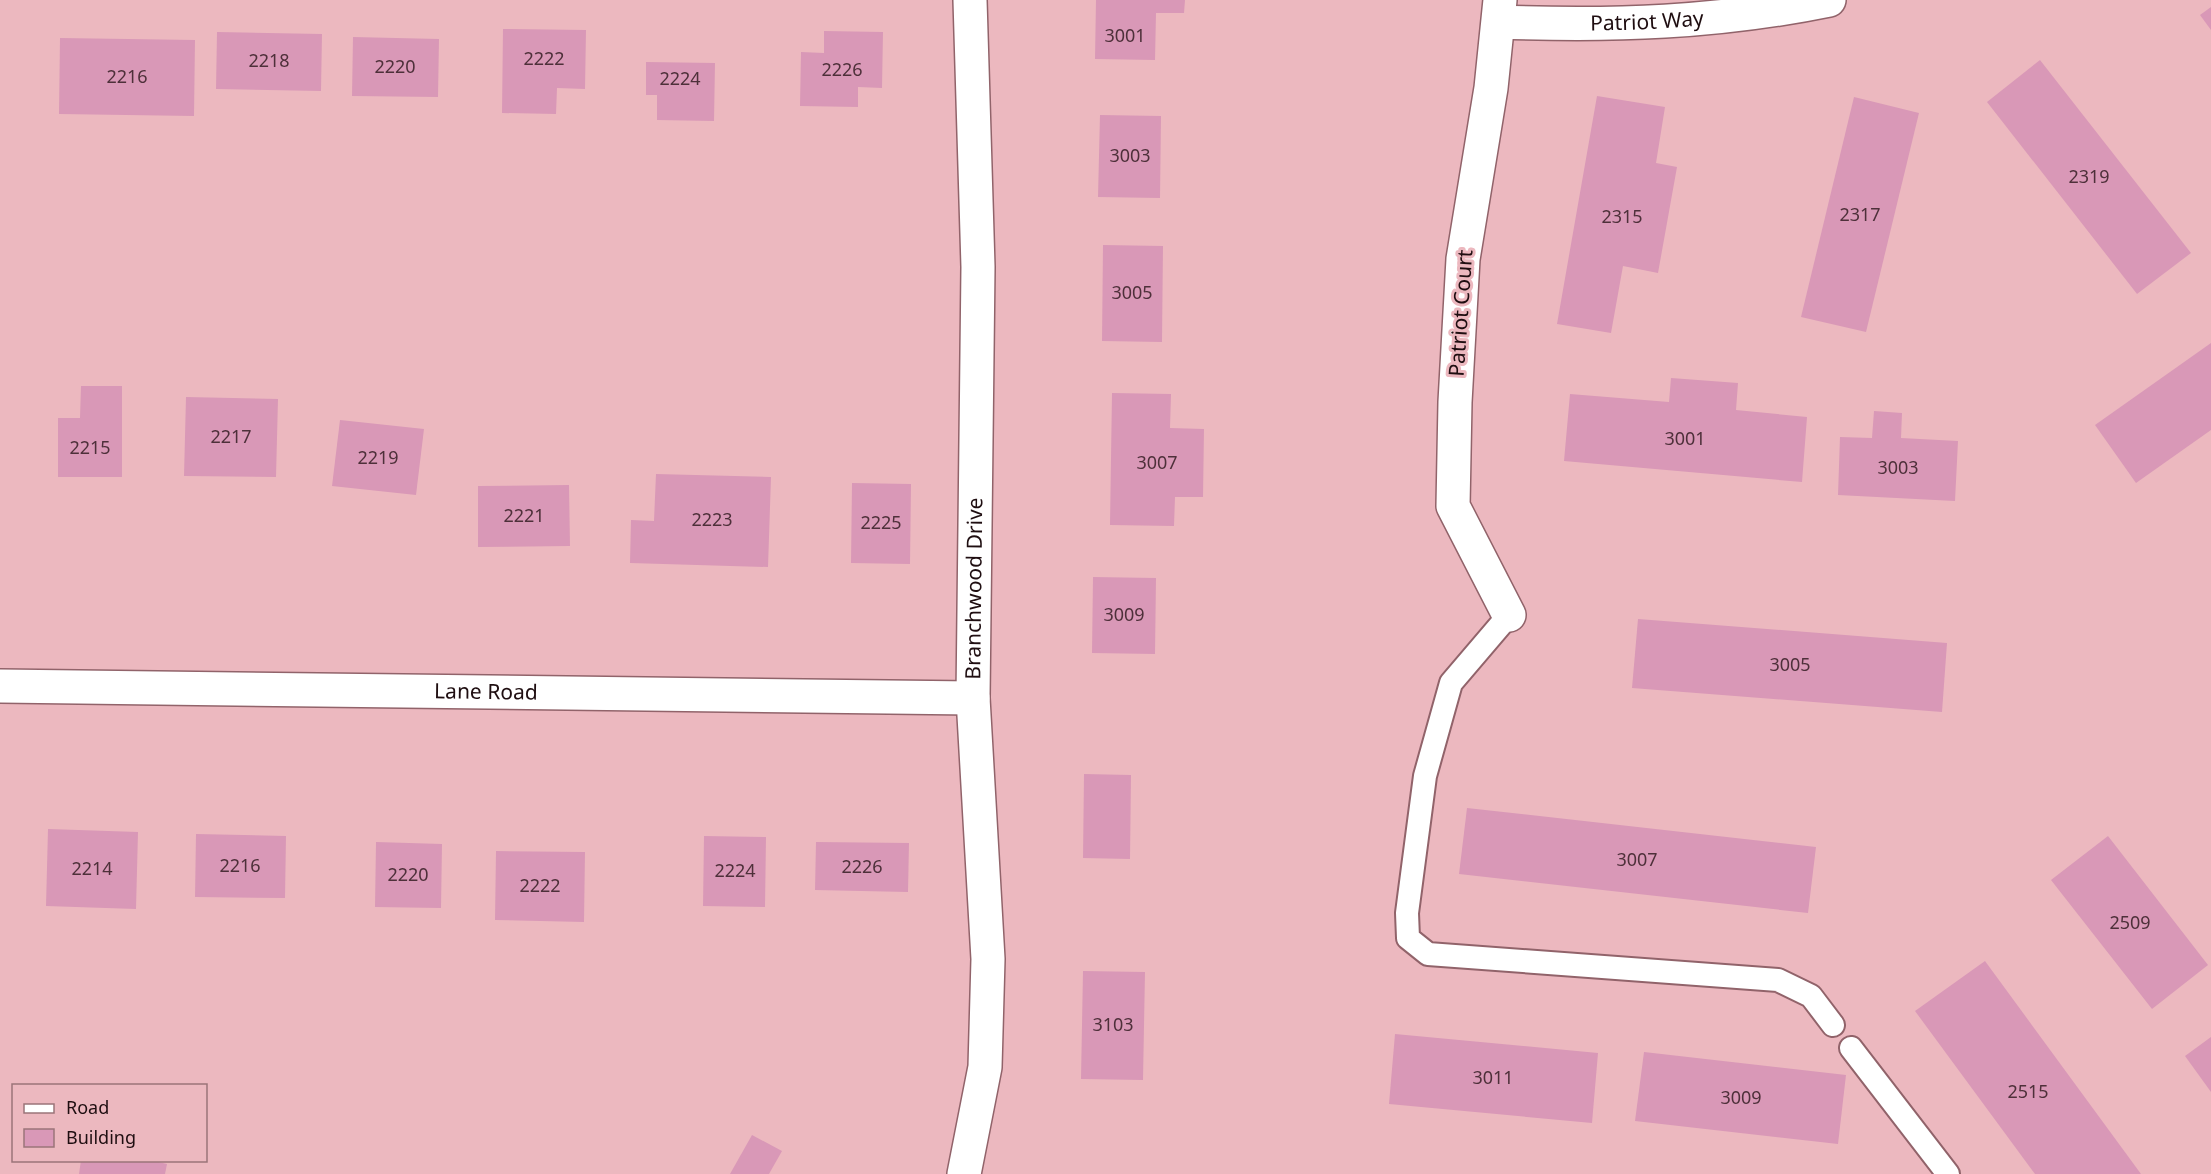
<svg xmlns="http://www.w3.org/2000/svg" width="2211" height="1174" font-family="'Noto Sans',sans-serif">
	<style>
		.building { fill: #d998b7 }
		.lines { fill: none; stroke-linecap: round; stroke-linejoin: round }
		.service-casing { stroke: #91636a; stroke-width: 26 }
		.minor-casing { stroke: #91636a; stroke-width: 36 }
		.service { stroke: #fff; stroke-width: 22 }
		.minor { stroke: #fff; stroke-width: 33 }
		.labels { text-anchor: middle; stroke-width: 6; stroke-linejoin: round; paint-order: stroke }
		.number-label { font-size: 18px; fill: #4e303a }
		.street-label { font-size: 21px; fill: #1f0e11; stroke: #ecb8bf }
	</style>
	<rect width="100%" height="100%" fill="#ecb8bf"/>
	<g class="building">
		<polygon points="1096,0 1185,0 1184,13 1156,13 1155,60 1095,59"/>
		<polygon points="2211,7 2211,30 2200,15"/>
		<polygon points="503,29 586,30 585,89 557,88 556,114 502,113"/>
		<polygon points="824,31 883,32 882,88 858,87 858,107 800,106 801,52 824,53"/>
		<polygon points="217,32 322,34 321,91 216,89"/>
		<polygon points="353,37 439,39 438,97 352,96"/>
		<polygon points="60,38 195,40 194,116 59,114"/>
		<polygon points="2040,60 2191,253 2137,294 1987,102"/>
		<polygon points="646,62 715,63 714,121 657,120 657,95 646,95"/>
		<polygon points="1597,96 1665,107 1656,163 1677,167 1658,273 1623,266 1611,333 1557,324"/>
		<polygon points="1854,97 1919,113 1866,332 1801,317"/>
		<polygon points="1100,115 1161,116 1160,198 1098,197"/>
		<polygon points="1103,245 1163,246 1162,342 1102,341"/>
		<polygon points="2211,343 2211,430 2136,483 2095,425"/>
		<polygon points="1671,378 1738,383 1736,410 1807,417 1802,482 1564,461 1570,394 1669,402"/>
		<polygon points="81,386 122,386 122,477 58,477 58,418 80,418"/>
		<polygon points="1112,393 1171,394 1170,428 1204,429 1203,497 1175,497 1174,526 1110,525"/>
		<polygon points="186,397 278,399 276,477 184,476"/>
		<polygon points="1874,411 1902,413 1901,438 1958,441 1955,501 1838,495 1840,437 1872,438"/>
		<polygon points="340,420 424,429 416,495 332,486"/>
		<polygon points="656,474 771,477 768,567 630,563 631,520 654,521"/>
		<polygon points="852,483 911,484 910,564 851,563"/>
		<polygon points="569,485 570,546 478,547 478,486"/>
		<polygon points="1093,577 1156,578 1155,654 1092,653"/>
		<polygon points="1638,619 1947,643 1942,712 1632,688"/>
		<polygon points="1084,774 1131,775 1130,859 1083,858"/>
		<polygon points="1467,808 1816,847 1808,913 1459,874"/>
		<polygon points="48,829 138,832 136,909 46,906"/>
		<polygon points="196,834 286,836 285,898 195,897"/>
		<polygon points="704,836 766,837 765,907 703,906"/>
		<polygon points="2108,836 2208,965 2152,1009 2051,880"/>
		<polygon points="376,842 442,844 441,908 375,907"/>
		<polygon points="816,842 909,843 908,892 815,890"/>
		<polygon points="496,851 585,852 584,922 495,920"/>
		<polygon points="1985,961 2141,1174 2035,1174 1915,1011"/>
		<polygon points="1083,971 1145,972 1143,1080 1081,1079"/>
		<polygon points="1395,1034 1598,1053 1592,1123 1389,1104"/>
		<polygon points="2211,1037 2211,1092 2185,1056"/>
		<polygon points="1644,1052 1846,1075 1838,1144 1635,1121"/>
		<polygon points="752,1135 782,1151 769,1174 730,1174"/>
		<polygon points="81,1160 149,1160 167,1164 165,1174 79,1174"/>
	</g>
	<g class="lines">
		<g class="service-casing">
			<g id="service">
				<polyline points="1509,615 1451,683 1425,776 1407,913 1408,938 1428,954 1778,980 1811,996 1833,1025"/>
				<polyline points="1851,1048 1948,1174"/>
			</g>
		</g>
		<g class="minor-casing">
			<g id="minor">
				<polyline points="1500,0 1491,88 1463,259 1455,402 1453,506 1509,615"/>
				<path id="s1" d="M1499,22C1613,26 1717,23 1829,0"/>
				<path id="s2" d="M0,686L973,698"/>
				<path id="s3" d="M964,1174L985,1067L988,959L973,698L978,267L970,0"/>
			</g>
		</g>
		<use href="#service" class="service"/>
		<use href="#minor" class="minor"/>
	</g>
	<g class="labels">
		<g class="number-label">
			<text x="1125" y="42">3001</text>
			<text x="544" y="65">2222</text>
			<text x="269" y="67">2218</text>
			<text x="395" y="73">2220</text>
			<text x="842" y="76">2226</text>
			<text x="127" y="83">2216</text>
			<text x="680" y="85">2224</text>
			<text x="1130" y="162">3003</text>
			<text x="2089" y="183">2319</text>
			<text x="1860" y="221">2317</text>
			<text x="1622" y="223">2315</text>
			<text x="1132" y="299">3005</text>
			<text x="231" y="443">2217</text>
			<text x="1685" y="445">3001</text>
			<text x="90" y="454">2215</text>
			<text x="378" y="464">2219</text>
			<text x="1157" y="469">3007</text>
			<text x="1898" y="474">3003</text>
			<text x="524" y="522">2221</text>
			<text x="712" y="526">2223</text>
			<text x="881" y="529">2225</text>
			<text x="1124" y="621">3009</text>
			<text x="1790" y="671">3005</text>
			<text x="1637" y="866">3007</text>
			<text x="240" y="872">2216</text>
			<text x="862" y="873">2226</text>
			<text x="92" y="875">2214</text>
			<text x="735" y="877">2224</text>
			<text x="408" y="881">2220</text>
			<text x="540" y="892">2222</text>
			<text x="2130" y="929">2509</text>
			<text x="1113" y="1031">3103</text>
			<text x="1493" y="1084">3011</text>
			<text x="2028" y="1098">2515</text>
			<text x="1741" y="1104">3009</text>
		</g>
		<g class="street-label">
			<text dy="7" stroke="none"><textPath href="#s1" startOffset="148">Patriot Way</textPath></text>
			<text transform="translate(1461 313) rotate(-86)" y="7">Patriot Court</text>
			<text dy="7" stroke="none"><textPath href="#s3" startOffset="588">Branchwood Drive</textPath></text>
			<text dy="7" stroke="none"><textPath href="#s2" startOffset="486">Lane Road</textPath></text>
		</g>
	</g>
	<rect x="12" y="1084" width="195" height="78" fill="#ecb8bf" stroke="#9a7479" stroke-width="1.5"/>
	<rect x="24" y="1104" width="30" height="9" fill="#ffffff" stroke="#9a7479" stroke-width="1.5"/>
	<text x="66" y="1114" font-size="18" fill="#1f0e11">Road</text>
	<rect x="24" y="1129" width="30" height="18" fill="#d998b7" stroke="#9a7479" stroke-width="1.5"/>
	<text x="66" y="1144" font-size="18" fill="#1f0e11">Building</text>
</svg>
